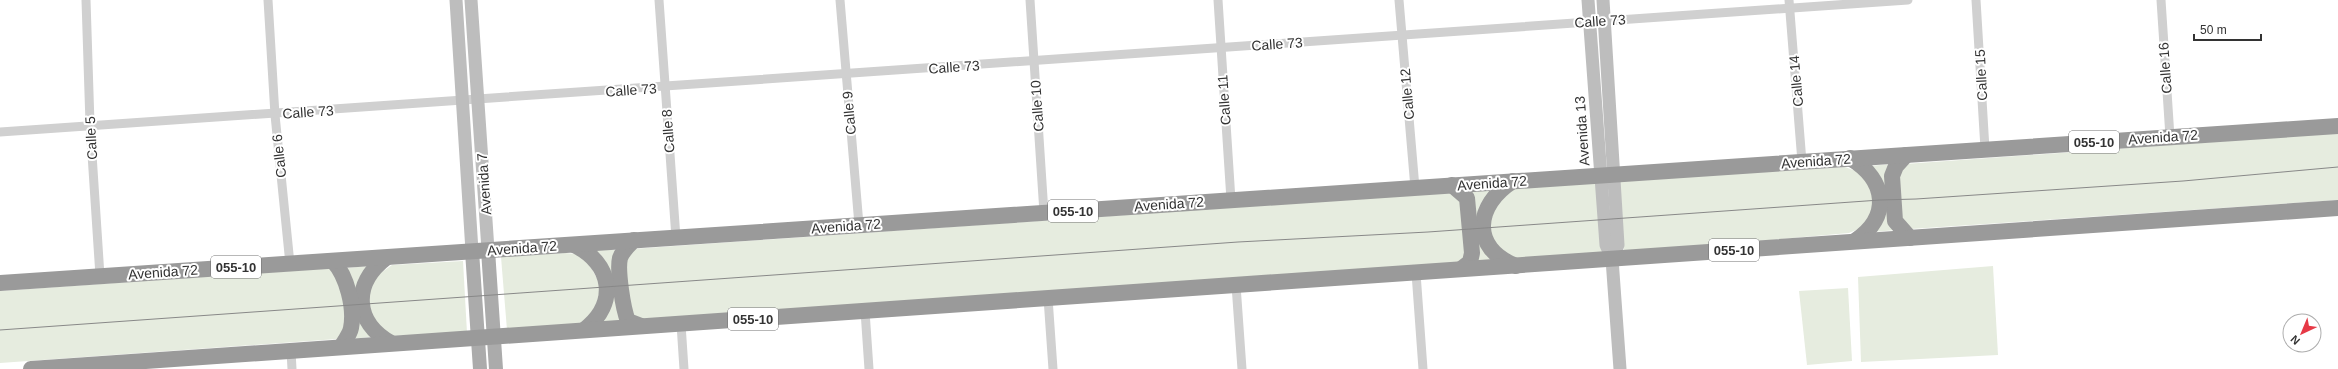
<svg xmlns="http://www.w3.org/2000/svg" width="2338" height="369" font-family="Helvetica,sans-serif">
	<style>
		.green { fill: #e6ecdf }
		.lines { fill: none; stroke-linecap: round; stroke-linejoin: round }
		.street { stroke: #d0d0d0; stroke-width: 9 }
		.secondary { stroke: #bdbdbd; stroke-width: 13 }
		.primary { stroke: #ababab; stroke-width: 14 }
		.highway { stroke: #9a9a9a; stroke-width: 16 }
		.tram { stroke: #888; stroke-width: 1 }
		.labels { text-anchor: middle; stroke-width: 4; stroke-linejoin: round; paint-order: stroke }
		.shield { fill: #fff; stroke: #707070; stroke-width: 1 }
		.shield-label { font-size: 13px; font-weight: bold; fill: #333 }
		.street-label { font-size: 14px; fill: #333; stroke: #fff }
	</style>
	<rect width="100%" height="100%" fill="#fff"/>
	<g class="green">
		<polygon points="2338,133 2338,200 1911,229 1901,223 1899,168 1905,164"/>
		<polygon points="1891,164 1896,230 1873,232 1880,223 1870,166"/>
		<polygon points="1845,167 1864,174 1876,206 1861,228 1849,233 1624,253 1618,181"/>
		<polygon points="1597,182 1602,255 1517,260 1508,258 1490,237 1490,211 1513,189"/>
		<polygon points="1493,190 1480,205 1477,220 1494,262 1473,264 1466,191"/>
		<polygon points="1455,192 1463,199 1465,263 637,322 628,314 626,253 632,249"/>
		<polygon points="594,250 618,250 624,322 601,324 609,311"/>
		<polygon points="565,253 577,254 587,260 600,284 597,312 576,326 507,330 501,257"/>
		<polygon points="463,261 467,333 393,336 384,333 367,311 372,279 392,265"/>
		<polygon points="367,266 359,322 371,337 350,339 347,268"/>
		<polygon points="1993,266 1998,355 1861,362 1858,277"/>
		<polygon points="332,268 339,272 347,328 337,339 0,363 0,291"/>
		<polygon points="1848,288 1852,361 1807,365 1799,291"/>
	</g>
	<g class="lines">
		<g class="street">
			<polyline points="86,0 90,124 100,276"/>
			<polyline points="268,0 275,115 290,264"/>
			<polyline points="659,0 676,238"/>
			<polyline points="840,0 859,225"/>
			<polyline points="1030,0 1044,213"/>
			<polyline points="1218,0 1231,200"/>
			<polyline points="1399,0 1415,188"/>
			<polyline points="1789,0 1802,162"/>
			<polyline points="1976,0 1985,149"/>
			<polyline points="2161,0 2170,137"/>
			<polyline points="0,132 1908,0"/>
			<polyline points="1416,273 1423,369"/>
			<polyline points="1236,285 1242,369"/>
			<polyline points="1048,298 1053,369"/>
			<polyline points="865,311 869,369"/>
			<polyline points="681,324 684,369"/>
			<polyline points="291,351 292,369"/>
		</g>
		<g class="secondary">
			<polyline points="456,0 472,251"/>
			<polyline points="471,0 488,250"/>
			<polyline points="1588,0 1606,245 1612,259 1620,369"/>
			<polyline points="1603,0 1618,245 1612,259"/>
		</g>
		<g class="primary">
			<polyline points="488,250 496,369"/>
			<polyline points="472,251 480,369"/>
		</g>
		<g class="highway">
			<polyline points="1906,155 1896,166 1892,176 1895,221 1910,238"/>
			<path d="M1850,158C1887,180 1891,217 1855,241"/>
			<path d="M1513,181C1475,205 1470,248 1516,266"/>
			<polyline points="1452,185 1467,198 1472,253 1470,262 1461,269"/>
			<path d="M634,240C628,246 623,250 620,258C617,270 623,309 628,321L641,326"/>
			<path d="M574,245C612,263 619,303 584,330"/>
			<path d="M386,258C352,284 354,322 391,343"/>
			<path d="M333,261C347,276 355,308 351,328C350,334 344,342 341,347"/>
			<polyline points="0,283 2338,126"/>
			<polyline points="31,369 2338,208"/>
		</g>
		<polyline class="tram" points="0,330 1238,242 1428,232 1880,200 1916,199 2183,181 2338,167"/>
	</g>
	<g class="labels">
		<g class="shield">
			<rect x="2069" y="131" width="50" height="22" rx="3"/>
			<rect x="1048" y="200" width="50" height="22" rx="3"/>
			<rect x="1709" y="239" width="50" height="22" rx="3"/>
			<rect x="211" y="256" width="50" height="22" rx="3"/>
			<rect x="728" y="308" width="50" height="22" rx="3"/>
		</g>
		<g class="shield-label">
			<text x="2094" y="147">055-10</text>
			<text x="1073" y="216">055-10</text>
			<text x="1734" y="255">055-10</text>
			<text x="236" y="272">055-10</text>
			<text x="753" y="324">055-10</text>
		</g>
		<g class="street-label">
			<text transform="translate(1600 21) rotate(-4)" y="5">Calle 73</text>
			<text transform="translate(1277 44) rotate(-4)" y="5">Calle 73</text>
			<text transform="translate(954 67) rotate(-4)" y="5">Calle 73</text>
			<text transform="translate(2165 68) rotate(-94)" y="5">Calle 16</text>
			<text transform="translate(1981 75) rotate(-93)" y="5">Calle 15</text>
			<text transform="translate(1796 81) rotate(-95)" y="5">Calle 14</text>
			<text transform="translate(631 90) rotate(-4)" y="5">Calle 73</text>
			<text transform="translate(1407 94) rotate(-95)" y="5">Calle 12</text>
			<text transform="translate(1224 100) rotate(-94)" y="5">Calle 11</text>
			<text transform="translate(1037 106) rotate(-94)" y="5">Calle 10</text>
			<text transform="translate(308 112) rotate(-4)" y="5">Calle 73</text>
			<text transform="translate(849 113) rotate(-95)" y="5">Calle 9</text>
			<text transform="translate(668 131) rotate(-94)" y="5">Calle 8</text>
			<text transform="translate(1582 131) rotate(-94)" y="5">Avenida 13</text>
			<text transform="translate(2163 137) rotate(-4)" y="5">Avenida 72</text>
			<text transform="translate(91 138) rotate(-93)" y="5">Calle 5</text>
			<text transform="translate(279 156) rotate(-96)" y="5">Calle 6</text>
			<text transform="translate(1816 161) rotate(-4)" y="5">Avenida 72</text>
			<text transform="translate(1492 183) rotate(-4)" y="5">Avenida 72</text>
			<text transform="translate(484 184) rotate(-94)" y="5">Avenida 7</text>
			<text transform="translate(1169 204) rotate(-4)" y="5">Avenida 72</text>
			<text transform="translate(846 226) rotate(-4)" y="5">Avenida 72</text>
			<text transform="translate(522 248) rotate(-4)" y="5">Avenida 72</text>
			<text transform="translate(163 272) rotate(-4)" y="5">Avenida 72</text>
		</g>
	</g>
	<g transform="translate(2302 333) rotate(224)"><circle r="19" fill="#ffffff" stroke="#adadad"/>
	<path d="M0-3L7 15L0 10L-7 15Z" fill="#e63946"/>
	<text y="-6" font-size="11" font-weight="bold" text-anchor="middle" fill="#333333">N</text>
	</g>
	<path d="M2194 34v6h67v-6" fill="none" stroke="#333333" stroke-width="2"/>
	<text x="2200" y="34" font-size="12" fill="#333333" stroke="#ffffff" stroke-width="3" paint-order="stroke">50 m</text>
</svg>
